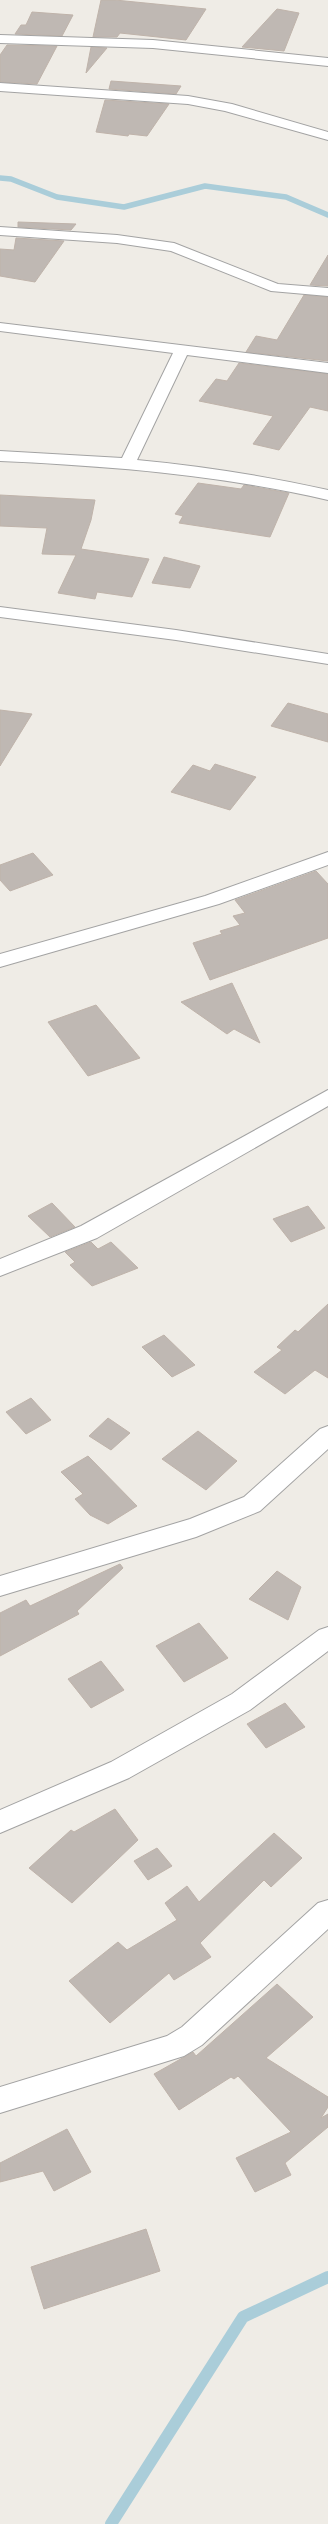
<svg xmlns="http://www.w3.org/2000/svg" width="328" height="2524" font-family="Mulish,sans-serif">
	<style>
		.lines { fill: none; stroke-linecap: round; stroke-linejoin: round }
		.stream-far1 { stroke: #aacdd9; stroke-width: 5.5 }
		.stream { stroke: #aacdd9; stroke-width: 12 }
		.building { fill: #bfb8b3; stroke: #bfb3aa }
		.street-casing { stroke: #a3a3a3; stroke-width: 2 }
		.street { fill: #fff; fill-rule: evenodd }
	</style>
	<rect width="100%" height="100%" fill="#efece6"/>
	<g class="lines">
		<polyline class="stream-far1" points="0,178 11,179 57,197 124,207 205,186 286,197 328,215"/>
		<polyline class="stream" points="111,2524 243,2317 328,2277"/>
	</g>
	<g class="building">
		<polygon points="101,0 115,0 206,9 186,40 120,33 117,37 93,37"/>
		<polygon points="277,9 299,13 284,51 242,47"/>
		<polygon points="32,12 73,15 62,36 15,34 21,25 26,25"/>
		<polygon points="7,45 57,46 37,84 0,82 0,55"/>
		<polygon points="91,47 107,48 86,73"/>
		<polygon points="111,81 181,86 176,94 109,89"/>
		<polygon points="105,100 169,104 147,136 129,134 128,136 96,132"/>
		<polygon points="18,222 76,224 71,230 18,227"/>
		<polygon points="16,238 64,241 35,282 0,276 0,249 14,250"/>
		<polygon points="328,255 328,286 310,285"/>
		<polygon points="304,295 328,297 328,361 246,352 256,336 277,340"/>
		<polygon points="239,363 328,374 328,411 310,407 279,450 253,444 273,416 199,401 216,379 227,381"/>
		<polygon points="198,483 241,489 244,485 289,493 270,537 179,523 183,516 175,514"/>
		<polygon points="0,495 95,500 91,520 81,549 149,559 132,597 97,592 95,599 58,593 76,555 42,554 47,528 0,526"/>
		<polygon points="164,557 200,566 190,588 152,583"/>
		<polygon points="288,703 328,714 328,742 271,726"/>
		<polygon points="0,710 32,714 0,766"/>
		<polygon points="215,764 256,777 230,810 171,792 193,765 210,771"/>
		<polygon points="33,853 53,875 10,891 0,880 0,865"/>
		<polygon points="316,871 328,884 328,938 210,980 193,943 222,934 220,931 240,925 233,916 245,913 235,900"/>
		<polygon points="232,983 260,1043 234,1029 227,1034 181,1002"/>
		<polygon points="96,1005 140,1058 88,1076 48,1022"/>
		<polygon points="52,1203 75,1227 50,1237 28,1216"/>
		<polygon points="308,1206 325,1228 291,1242 273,1219"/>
		<polygon points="91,1242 98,1249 111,1242 138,1268 92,1286 70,1265 75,1262 65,1252"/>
		<polygon points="328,1304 328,1378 315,1370 285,1394 254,1372 282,1350 277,1347 295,1330 298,1332"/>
		<polygon points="164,1335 195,1365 172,1377 142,1347"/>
		<polygon points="31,1398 51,1420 26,1434 6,1412"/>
		<polygon points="108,1418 130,1433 111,1450 89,1436"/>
		<polygon points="198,1431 237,1461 206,1490 162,1459"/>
		<polygon points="88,1456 137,1506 108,1524 90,1515 75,1499 83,1494 61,1472"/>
		<polygon points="120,1564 123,1568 77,1611 79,1614 0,1656 0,1613 26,1600 30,1606"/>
		<polygon points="277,1571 301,1587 288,1620 249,1599"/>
		<polygon points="199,1623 228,1658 184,1682 156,1646"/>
		<polygon points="101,1661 124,1690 91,1708 68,1679"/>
		<polygon points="285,1703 305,1727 266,1748 247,1724"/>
		<polygon points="115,1809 138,1840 72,1903 29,1868 71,1830 74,1832"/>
		<polygon points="274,1833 302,1858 271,1887 264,1880 200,1943 211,1957 174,1980 169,1973 110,2023 69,1981 118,1942 127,1950 177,1920 165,1903 187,1886 199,1902"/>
		<polygon points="157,1848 172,1866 148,1880 134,1861"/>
		<polygon points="277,1984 313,2017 266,2058 328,2097 328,2107 321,2118 328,2114 328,2127 285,2163 291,2175 255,2192 236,2158 291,2132 238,2076 234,2079 231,2077 179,2110 154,2074 193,2052 196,2056"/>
		<polygon points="67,2129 91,2172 54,2191 43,2171 0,2182 0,2163"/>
		<polygon points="146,2229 160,2271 44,2309 31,2267"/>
	</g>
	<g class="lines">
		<g class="street-casing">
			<g id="street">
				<polygon points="0,35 153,40 328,58 328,66 153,48 0,43"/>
				<polygon points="0,83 188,96 232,104 328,132 328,140 225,111 188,104 0,91"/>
				<polygon points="0,227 117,235 174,243 278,284 328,288 328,296 271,291 171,251 117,243 0,235"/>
				<path d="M0,323L328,363V373L187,355L137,460C201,466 265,476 328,490V500C220,475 111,466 0,461V451L122,458L173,353L0,331Z"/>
				<polygon points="0,607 176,630 328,654 328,664 176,640 0,617"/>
				<polygon points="328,852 328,865 219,904 0,967 0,954 205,896"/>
				<polygon points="328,1090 328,1106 97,1238 0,1276 0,1259 81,1226"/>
				<polygon points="328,1426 328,1449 260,1511 196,1537 0,1596 0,1576 190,1519 244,1497 320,1429"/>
				<polygon points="328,1627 328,1651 250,1710 129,1778 0,1833 0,1810 111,1762 232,1694 319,1630"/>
				<polygon points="328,1900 328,1929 202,2045 184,2056 0,2113 0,2087 167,2036 182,2027 318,1903"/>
			</g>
		</g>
		<use href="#street" class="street"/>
	</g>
</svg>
